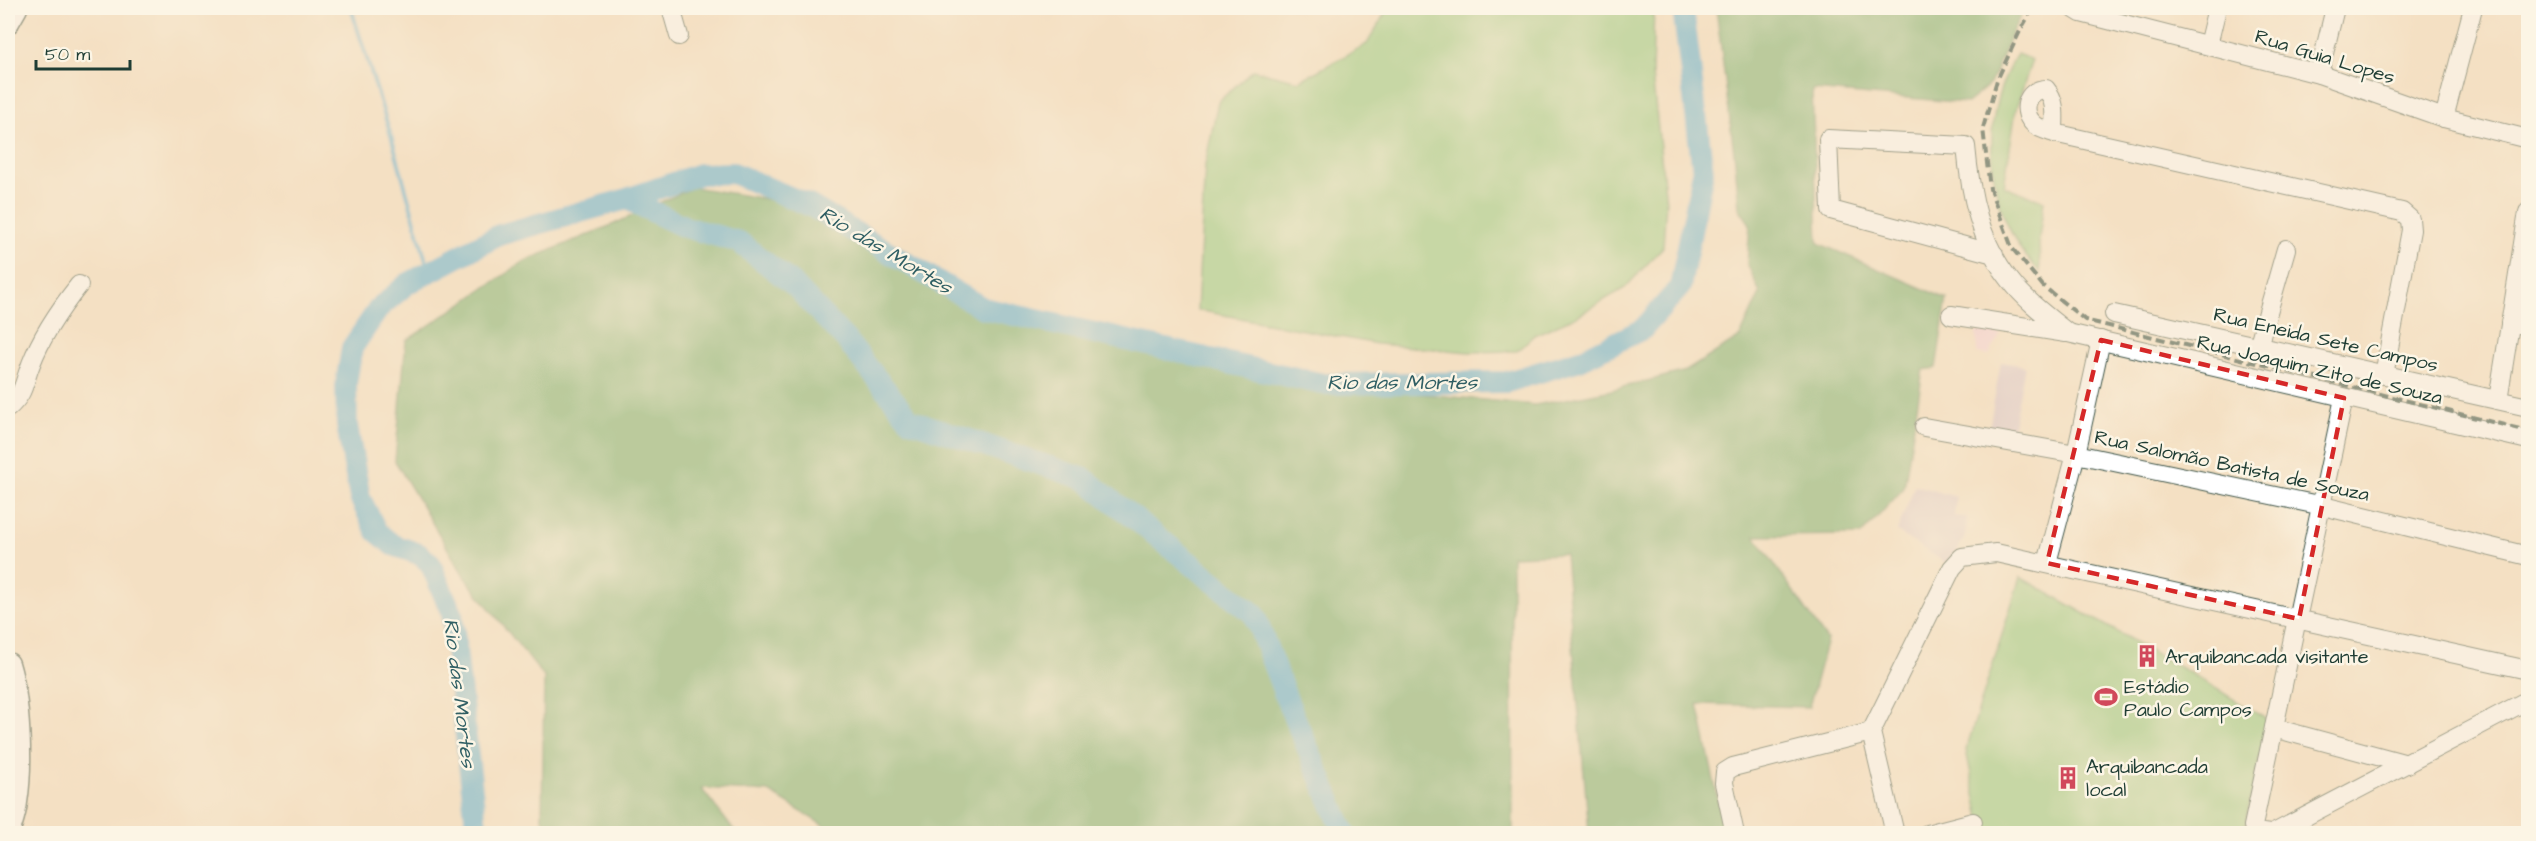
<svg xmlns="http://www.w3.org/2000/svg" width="2536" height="841" font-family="'Architects Daughter',sans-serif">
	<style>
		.built { fill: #f4cfdc }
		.industrial { fill: #d0bdcc }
		.green { fill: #91cc80; stroke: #58845a; stroke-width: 1.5 }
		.forest { fill: #74b06e; stroke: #4a7651; stroke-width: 1.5 }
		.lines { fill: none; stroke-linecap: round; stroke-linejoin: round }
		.stream { stroke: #57aed4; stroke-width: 4 }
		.river { stroke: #57aed4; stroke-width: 22 }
		.minor-casing { stroke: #3f5549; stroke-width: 20 }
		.major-casing { stroke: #3f5549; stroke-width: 25 }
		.minor { stroke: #fff; stroke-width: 18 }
		.major { stroke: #fff; stroke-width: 22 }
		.rail { stroke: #1f3d34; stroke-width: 4; stroke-dasharray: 9 4.5; stroke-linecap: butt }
		.marked { fill: none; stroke: #d62828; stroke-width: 4.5; stroke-dasharray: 12 8; stroke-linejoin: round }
		.labels { text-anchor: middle; stroke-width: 5; stroke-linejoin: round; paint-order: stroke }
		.street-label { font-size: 20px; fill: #1f3d34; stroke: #fcf5e5 }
		.poi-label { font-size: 20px; fill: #1f3d34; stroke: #fcf5e5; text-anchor: start }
		.water-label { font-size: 21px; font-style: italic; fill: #305f64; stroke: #fcf5e5 }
	</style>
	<rect width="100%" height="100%" fill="#fcf5e5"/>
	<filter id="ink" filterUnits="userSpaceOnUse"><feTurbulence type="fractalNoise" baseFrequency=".0167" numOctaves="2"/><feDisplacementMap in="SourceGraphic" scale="12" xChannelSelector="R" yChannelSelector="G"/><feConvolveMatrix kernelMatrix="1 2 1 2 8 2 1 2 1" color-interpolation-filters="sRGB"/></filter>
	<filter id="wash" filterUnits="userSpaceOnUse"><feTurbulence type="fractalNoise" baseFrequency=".008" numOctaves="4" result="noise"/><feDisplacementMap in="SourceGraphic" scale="24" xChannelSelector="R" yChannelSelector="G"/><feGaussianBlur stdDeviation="1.35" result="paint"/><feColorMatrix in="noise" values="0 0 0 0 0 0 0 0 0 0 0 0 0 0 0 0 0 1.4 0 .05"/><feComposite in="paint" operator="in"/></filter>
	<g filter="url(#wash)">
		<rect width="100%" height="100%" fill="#f4e0c3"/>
		<polygon class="built" points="1976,331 2001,334 1989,355 1977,353"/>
		<g class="industrial">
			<polygon points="2001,362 2025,366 2012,432 1989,429"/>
			<polygon points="1915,485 1956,497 1954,516 1967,517 1965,537 1949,565 1897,532"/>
		</g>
		<g class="green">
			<polygon points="1388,8 1654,8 1652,74 1666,202 1663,247 1625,288 1575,317 1534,335 1517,351 1469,352 1377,344 1197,310 1205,165 1218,102 1253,70 1299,81 1367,44"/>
			<path d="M2017,54L2032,60L2016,109L2004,186L2044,201L2039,239L2040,272C2034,265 2027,258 2022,251C1984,194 1981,112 2017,54Z"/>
			<polygon points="2020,577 2192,674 2268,720 2244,830 2249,833 1983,833 1966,750"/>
		</g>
		<polygon class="forest" points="1716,8 2025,8 2013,30 1990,84 1967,103 1812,90 1818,243 1947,299 1936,368 1923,370 1904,488 1861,535 1755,536 1827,640 1809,707 1698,704 1725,833 1589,833 1565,554 1512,556 1513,833 836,833 769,792 701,788 736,833 558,833 542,819 544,677 466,579 395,461 406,341 525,261 614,224 693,187 811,206 983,308 1323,384 1535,405 1607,391 1686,371 1740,337 1760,293 1747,263 1750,224 1739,208 1735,161"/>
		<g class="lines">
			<polyline class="stream" points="351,8 392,139 429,272"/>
			<g class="river">
				<polyline points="627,199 685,227 739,242 794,285 846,340 910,420 1085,479 1254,614 1289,705 1345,834"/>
				<polyline points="477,834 452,614 430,563 419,554 393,545 377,532 360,498 347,425 346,384 352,348 379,308 407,284 499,235 627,199 700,174 733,173 811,206 983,308 1323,384 1507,382 1580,360 1643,329 1680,287 1703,172 1683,8"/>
			</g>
		</g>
	</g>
	<g filter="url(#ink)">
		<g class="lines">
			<g class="minor-casing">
				<g id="minor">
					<polyline points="671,8 679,36"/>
					<polyline points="2073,8 2081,13 2319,74 2444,118 2528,139"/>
					<polyline points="2208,45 2217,8"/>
					<polyline points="2319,74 2335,8"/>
					<polyline points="2444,118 2473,8"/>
					<path d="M2054,133C2054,117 2057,102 2046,89C2026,89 2020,113 2035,125C2040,129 2048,131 2054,133L2402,212L2410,219L2411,230L2384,375"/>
					<path d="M1994,254L1831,210L1828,139L1966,146C1970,193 1980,243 2010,280C2026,301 2048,317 2068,333L2528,440"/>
					<polyline points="2114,314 2528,407"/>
					<polyline points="1951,315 2066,333"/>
					<polyline points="2510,323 2528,325"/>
					<polyline points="2258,347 2286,249"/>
					<polyline points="2498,400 2528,212"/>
					<path d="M8,408C25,393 23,384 31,364C42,335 60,309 79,285"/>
					<polyline points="1924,427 2076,454 2323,506 2528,556"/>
					<polyline points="2047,563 2076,454 2101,340"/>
					<polyline points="2274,728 2407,764"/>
					<polyline points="1735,834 1724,783 1725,772 1733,767 1871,732"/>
					<polyline points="1895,834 1871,732 1952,568 1962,557 1996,553 2528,670"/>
					<polyline points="1927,834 1973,822"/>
					<polyline points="2270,834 2255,832 2253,826 2344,398"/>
					<polyline points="2272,834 2528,700"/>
				</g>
			</g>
			<g class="major-casing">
				<g id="major">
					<polyline points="8,22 16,8"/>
					<path d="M8,664C19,699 22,765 16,802C15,813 11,823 8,834"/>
				</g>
			</g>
			<use href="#minor" class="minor"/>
			<use href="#major" class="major"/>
			<polyline class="rail" points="2033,8 2020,31 1997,80 1983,128 1990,189 2012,248 2043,286 2085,320 2528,431"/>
		</g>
	</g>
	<path d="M0 0H2536V841H0ZM2101,340L2344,398L2299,619L2047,563Z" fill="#f4e0c3" fill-opacity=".55" fill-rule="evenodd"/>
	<path class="marked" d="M2101,340L2344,398L2299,619L2047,563Z"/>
	<defs>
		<g id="building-bare" transform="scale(1.8)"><path d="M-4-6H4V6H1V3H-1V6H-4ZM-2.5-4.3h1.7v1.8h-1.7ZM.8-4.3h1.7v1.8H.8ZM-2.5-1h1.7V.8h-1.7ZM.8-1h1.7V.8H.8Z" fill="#d1495b" stroke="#fcf5e5" stroke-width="2.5" paint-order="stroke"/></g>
		<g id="stadium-bare" transform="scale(1.8)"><path d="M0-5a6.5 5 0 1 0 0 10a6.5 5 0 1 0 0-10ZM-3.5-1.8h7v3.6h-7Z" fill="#d1495b" stroke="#fcf5e5" stroke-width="2.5" paint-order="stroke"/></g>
	</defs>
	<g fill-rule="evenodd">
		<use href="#building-bare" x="2147" y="656"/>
		<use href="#stadium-bare" x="2106" y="697"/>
		<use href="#building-bare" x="2068" y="778"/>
	</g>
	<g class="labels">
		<g class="street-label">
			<text transform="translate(2325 56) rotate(17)" y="7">Rua Guia Lopes</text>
			<text transform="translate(2326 339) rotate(13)" y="7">Rua Eneida Sete Campos</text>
			<text transform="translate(2320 369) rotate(13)" y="7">Rua Joaquim Zito de Souza</text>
			<text transform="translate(2232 465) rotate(12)" y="7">Rua Salomão Batista de Souza</text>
		</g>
		<g class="poi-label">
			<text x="2165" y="663">Arquibancada visitante</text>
			<text x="2124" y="693">Estádio<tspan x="2124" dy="23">Paulo Campos</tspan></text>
			<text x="2086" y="773">Arquibancada<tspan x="2086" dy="23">local</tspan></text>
		</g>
		<g class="water-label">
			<text transform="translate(886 250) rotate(31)" y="7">Rio das Mortes</text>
			<text x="1402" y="389">Rio das Mortes</text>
			<text transform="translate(460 693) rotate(83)" y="7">Rio das Mortes</text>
		</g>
	</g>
	<rect width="2536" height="841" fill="none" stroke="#fcf5e5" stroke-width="30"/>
	<path d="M36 60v9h94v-9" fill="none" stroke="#1f3d34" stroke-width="3"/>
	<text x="45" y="60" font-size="18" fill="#1f3d34" stroke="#fcf5e5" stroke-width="4.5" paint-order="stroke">50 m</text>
</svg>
